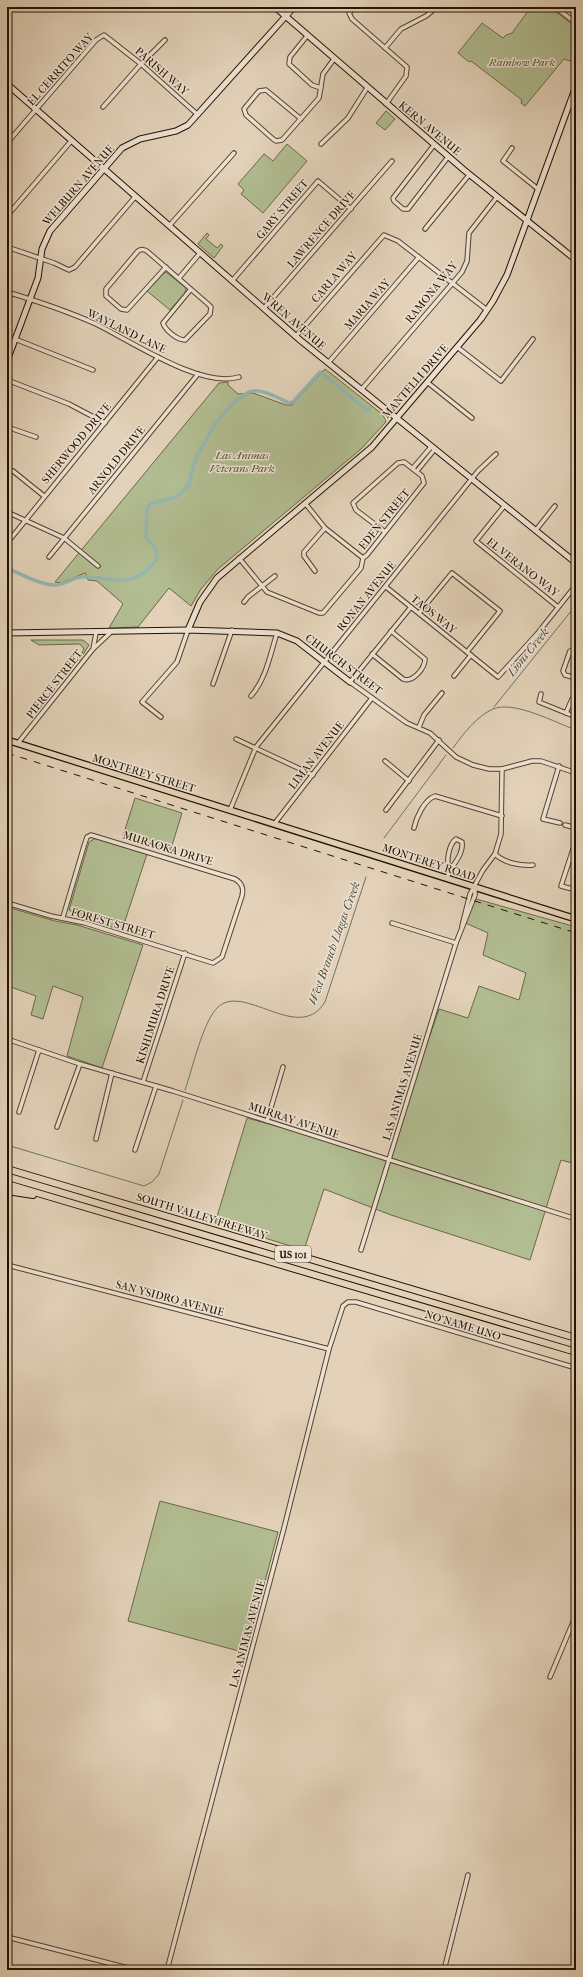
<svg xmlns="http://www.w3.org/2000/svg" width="583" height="1977" font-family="'IM FELL French Canon',serif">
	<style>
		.green { fill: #b1bd91; stroke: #6a6848 }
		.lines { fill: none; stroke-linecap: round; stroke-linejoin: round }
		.stream { stroke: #67756b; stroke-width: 1 }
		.canal { stroke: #95b7b3; stroke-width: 3.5 }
		.street-casing { stroke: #53422e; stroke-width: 5.5 }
		.secondary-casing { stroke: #231200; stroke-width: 7 }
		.primary-casing { stroke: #231200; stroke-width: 8 }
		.highway-casing { stroke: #231200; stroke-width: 8 }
		.street { stroke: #ede2d2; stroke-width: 3.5 }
		.secondary { stroke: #ede2d2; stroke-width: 5 }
		.primary { stroke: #e3d2b9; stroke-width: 5.5 }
		.highway { stroke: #e3d2b9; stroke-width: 6 }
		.rail { stroke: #231200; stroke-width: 1; stroke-dasharray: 7 7; stroke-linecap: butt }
		.labels { text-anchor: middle; stroke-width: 3; stroke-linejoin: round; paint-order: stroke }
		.shield { fill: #ede2d2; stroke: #60503f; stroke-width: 1 }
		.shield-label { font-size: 10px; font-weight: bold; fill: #231200 }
		.park-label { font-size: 11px; font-style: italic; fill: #554e33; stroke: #ede2d2 }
		.street-label { font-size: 11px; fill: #231200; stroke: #ede2d2 }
		.water-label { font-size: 12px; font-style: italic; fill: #4b4c3f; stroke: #ede2d2 }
	</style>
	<rect width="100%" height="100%" fill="#e3d2b9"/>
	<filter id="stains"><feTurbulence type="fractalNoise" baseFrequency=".005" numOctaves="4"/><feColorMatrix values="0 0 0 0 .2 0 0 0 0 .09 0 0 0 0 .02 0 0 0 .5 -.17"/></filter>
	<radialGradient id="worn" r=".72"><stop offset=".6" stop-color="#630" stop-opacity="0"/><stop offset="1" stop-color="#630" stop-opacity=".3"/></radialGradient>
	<g class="green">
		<path d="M531,7C558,7 555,14 576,26V63L564,59L525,106L521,103L522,100L471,61L469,62L458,53L482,23L503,38L506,35L512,33Z"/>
		<polygon points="386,111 395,119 385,130 376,123"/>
		<polygon points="287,144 307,161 263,213 241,194 244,190 238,184 264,154 273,161"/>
		<polygon points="207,233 209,235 206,239 217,248 221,244 223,246 214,258 198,244"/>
		<polygon points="166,272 186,288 185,293 170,310 147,291 163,274"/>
		<polygon points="325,369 382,414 386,420 385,423 361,449 218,569 201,589 191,606 169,588 138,627 109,628 123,604 120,601 97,581 88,580 85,573 61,583 55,582 219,383 228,382 228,385 238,394 253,393 286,405 292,405"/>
		<polygon points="31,640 83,640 89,645 79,661 77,657 80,657 84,649 80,644 39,645"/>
		<polygon points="135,798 182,813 170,852 123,836"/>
		<polygon points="96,838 147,854 122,930 79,917 69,910 89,842"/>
		<polygon points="469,897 576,927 576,1164 561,1160 530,1260 391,1215 324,1189 304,1250 215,1223 247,1118 334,1142 387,1160 439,1009 468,1018 479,986 519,1000 526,973 483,955 488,933 461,921"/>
		<polygon points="7,907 55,921 77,925 143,945 102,1068 67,1056 83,997 53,986 43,1019 31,1015 36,996 8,986 7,989"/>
		<polygon points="160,1501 278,1532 246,1653 128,1621"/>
	</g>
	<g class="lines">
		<g class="stream">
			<polyline points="494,707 576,605"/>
			<path d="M453,748C463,734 477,716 493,709C514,700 556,723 576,730"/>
			<polyline points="384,838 446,755"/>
			<path d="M185,1090C192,1070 203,1022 217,1008C243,981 299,1045 325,1002L366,877"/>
			<polyline points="7,1145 144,1186 152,1182 159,1174 183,1100"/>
		</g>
		<g class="canal">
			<path d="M214,426C221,416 240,393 253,391C264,389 280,399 289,403L293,402L320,372L368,411L370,408"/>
			<path d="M7,568C21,574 38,584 53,585C64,586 71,578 81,577C88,576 93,578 99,578C121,582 137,583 152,565C162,554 154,546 146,537L147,509L151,504L176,497L189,485L193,466L198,454L213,428"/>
		</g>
		<g class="street-casing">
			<g id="street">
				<polyline points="355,7 349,13 352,19 407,67 406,76 386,104"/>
				<polyline points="555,7 576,23"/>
				<polyline points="307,36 290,57 289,64 312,85 321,88"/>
				<polyline points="385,48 401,29 426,16 437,7"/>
				<polyline points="103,107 141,64 165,40"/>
				<polyline points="301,119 266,90 259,91 244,109 246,115 273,139 276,141 282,140 319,98 323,74 334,59"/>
				<polyline points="7,143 96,40 104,35 141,64 198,115"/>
				<polyline points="321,144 348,118 367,88"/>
				<polyline points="434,145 393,198 394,201 403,209 408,209 448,157"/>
				<polyline points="512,148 503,161 538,189"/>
				<polyline points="7,216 72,140"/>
				<polyline points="169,226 234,153"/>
				<polyline points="425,229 469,175"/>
				<polyline points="7,247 54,263 69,270 75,267 135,197"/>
				<path d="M166,267L127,310L121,309L106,296V289L138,251C141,249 145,249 148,252L208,304L211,307L210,314L185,340C177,340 165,330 163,323L191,289"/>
				<polyline points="179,278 200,253"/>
				<polyline points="232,281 318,181 351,209"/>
				<path d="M7,292C37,301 67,311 96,324C131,341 201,389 239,377"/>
				<polyline points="264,308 392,161"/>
				<polyline points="296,336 384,235 398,241 487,310"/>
				<polyline points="15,339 93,370"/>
				<polyline points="457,347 501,381 533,339"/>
				<polyline points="328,363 419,257"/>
				<polyline points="7,380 69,404 105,423"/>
				<polyline points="427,382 472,418"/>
				<polyline points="361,390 462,272 467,261 469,233 497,197"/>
				<polyline points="7,427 36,437"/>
				<polyline points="413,468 431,447"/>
				<polyline points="13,471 44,496"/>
				<polyline points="417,471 435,449"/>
				<polyline points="305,503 325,528 363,558"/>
				<polyline points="505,505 476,541 558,607"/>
				<polyline points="7,512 64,538 98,566"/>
				<polyline points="536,530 555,506"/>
				<polyline points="8,542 158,357"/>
				<polyline points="49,557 198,374"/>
				<polyline points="239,558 267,592 319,613 323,613 361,568 363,558 367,555 424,483 422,476 404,462 398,463 353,503 356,510 385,532"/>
				<polyline points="571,558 576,552"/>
				<polyline points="315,571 304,556 304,552 325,528"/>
				<polyline points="386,587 498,677 537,634 576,585"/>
				<polyline points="244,602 248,597 275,576"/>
				<polyline points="411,607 350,682 407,723 430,733 456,757 473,765 489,769 502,769 532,761 541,761 576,773"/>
				<polyline points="419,613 452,573 500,611 467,652"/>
				<polyline points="94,648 110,633"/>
				<polyline points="576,649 570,651 563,671 565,675 576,678"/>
				<path d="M372,654L403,679C413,683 425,668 425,659L391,631"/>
				<polyline points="454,676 471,655"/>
				<polyline points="213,684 232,630"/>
				<polyline points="541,694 539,702 576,717"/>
				<path d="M251,696C266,679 270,655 277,633"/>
				<polyline points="566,713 572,699"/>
				<polyline points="161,717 142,702 177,662 188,630"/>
				<polyline points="419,727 424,715 442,693"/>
				<polyline points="236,739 313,775"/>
				<polyline points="18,743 93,649 96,633"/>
				<polyline points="385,761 409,781"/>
				<polyline points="559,766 543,819 560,823"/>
				<polyline points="230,810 256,747 478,471 496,454"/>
				<polyline points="386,810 439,740"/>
				<polyline points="275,823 372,698"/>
				<polyline points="565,825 576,828"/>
				<path d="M414,828C416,818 424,800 435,796L502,816"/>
				<polyline points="576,840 561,886 576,890"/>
				<path d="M495,854C504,863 521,866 533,865"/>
				<path d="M447,878C450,866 464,856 462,842L456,839C449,844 446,861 449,869"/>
				<path d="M7,903L51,916L85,923L213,963L222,957L242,896C244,888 242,883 235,879L91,835L87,837L84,846L63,917"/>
				<polyline points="392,923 456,943"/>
				<polyline points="462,926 470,894 483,870 495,854 501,834 502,769"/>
				<polyline points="7,1039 80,1064 173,1091 576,1219"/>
				<polyline points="143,1082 185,953"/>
				<polyline points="19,1112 39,1050"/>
				<polyline points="267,1121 283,1067"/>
				<polyline points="57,1127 80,1064"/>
				<polyline points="96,1139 112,1073"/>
				<polyline points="135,1150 156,1086"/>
				<polyline points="361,1250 456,943 475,895 475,887"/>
				<polyline points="7,1265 329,1349"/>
				<polyline points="550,1677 576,1615"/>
				<polyline points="7,1937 136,1970"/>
				<polyline points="167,1970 284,1528 329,1349 343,1306 348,1302 356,1302 576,1368"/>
				<polyline points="444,1970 468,1875"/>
			</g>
		</g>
		<g class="secondary-casing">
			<g id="secondary">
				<polyline points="275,7 464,170 576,260"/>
				<polyline points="7,84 300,340 576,563"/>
				<polyline points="7,361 38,278 42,249 50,231 122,148 140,139 176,131 188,125 294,7"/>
				<polyline points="188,630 200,602 217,578 372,447 481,319 493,301 507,275 576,86"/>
				<polyline points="7,633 188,630 277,633 297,641 350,682"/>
			</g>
		</g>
		<g class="primary-casing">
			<polyline id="primary" points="7,740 576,919"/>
		</g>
		<g class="highway-casing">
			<g id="highway">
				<polyline points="7,1169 576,1338"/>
				<polyline points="7,1184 576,1352"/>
				<polyline points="7,1191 33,1195"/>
			</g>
		</g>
		<use href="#street" class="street"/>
		<use href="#secondary" class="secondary"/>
		<use href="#primary" class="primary"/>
		<use href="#highway" class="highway"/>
		<polyline class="rail" points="7,753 576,933"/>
	</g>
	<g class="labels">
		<rect class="shield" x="275" y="1246" width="36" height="16" rx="3"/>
		<g class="shield-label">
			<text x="293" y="1258">US 101</text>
		</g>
		<g class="park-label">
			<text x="522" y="66">Rainbow Park</text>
			<text x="242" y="459">Las Animas<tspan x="242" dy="13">Veterans Park</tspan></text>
		</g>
		<g class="street-label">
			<text transform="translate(60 69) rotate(-48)" y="4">EL CERRITO WAY</text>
			<text transform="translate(162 71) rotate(41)" y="4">PARISH WAY</text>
			<text transform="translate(430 128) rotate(40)" y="4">KERN AVENUE</text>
			<text transform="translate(78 185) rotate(-49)" y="4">WELBURN AVENUE</text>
			<text transform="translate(282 209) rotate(-50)" y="4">GARY STREET</text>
			<text transform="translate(321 229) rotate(-49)" y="4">LAWRENCE DRIVE</text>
			<text transform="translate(334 277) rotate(-49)" y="4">CARLA WAY</text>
			<text transform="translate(431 292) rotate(-51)" y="4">RAMONA WAY</text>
			<text transform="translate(367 304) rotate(-49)" y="4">MARIA WAY</text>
			<text transform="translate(294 321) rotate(41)" y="4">WREN AVENUE</text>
			<text transform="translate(127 331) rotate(26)" y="4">WAYLAND LANE</text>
			<text transform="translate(415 381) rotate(-49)" y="4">MANTELLI DRIVE</text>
			<text transform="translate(76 443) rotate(-50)" y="4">SHERWOOD DRIVE</text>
			<text transform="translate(116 460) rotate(-51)" y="4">ARNOLD DRIVE</text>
			<text transform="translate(384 519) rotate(-51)" y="4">EDEN STREET</text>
			<text transform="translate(523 567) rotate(38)" y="4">EL VERANO WAY</text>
			<text transform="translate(366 596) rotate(-51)" y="4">RONAN AVENUE</text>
			<text transform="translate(434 614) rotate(39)" y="4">TAOS WAY</text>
			<text transform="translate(344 664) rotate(37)" y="4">CHURCH STREET</text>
			<text transform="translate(54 684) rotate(-52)" y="4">PIERCE STREET</text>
			<text transform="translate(316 755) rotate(-52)" y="4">LIMAN AVENUE</text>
			<text transform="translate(144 773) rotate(17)" y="4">MONTEREY STREET</text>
			<text transform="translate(168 848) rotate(17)" y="4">MURAOKA DRIVE</text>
			<text transform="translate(429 862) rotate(18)" y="4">MONTEREY ROAD</text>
			<text transform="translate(113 923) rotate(16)" y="4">FOREST STREET</text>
			<text transform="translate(155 1015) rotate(-72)" y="4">KISHIMURA DRIVE</text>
			<text transform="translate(402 1087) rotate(-73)" y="4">LAS ANIMAS AVENUE</text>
			<text transform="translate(294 1120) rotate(18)" y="4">MURRAY AVENUE</text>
			<text transform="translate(202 1216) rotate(17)" y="4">SOUTH VALLEY FREEWAY</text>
			<text transform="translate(170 1298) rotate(15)" y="4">SAN YSIDRO AVENUE</text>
			<text transform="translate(463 1325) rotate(17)" y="4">NO NAME UNO</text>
			<text transform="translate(247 1634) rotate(-75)" y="4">LAS ANIMAS AVENUE</text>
		</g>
		<g class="water-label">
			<text transform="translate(528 652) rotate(-51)" y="4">Lions Creek</text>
			<text transform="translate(334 943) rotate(-70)" y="4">West Branch Llagas Creek</text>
		</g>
	</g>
	<rect width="583" height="1977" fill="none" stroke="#e3d2b9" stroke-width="24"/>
	<rect x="8" y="8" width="567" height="1961" fill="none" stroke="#231200" stroke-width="2"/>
	<rect x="12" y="12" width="559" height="1953" fill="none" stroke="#231200"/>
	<rect width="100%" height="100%" filter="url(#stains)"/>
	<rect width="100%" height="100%" fill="url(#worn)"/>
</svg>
